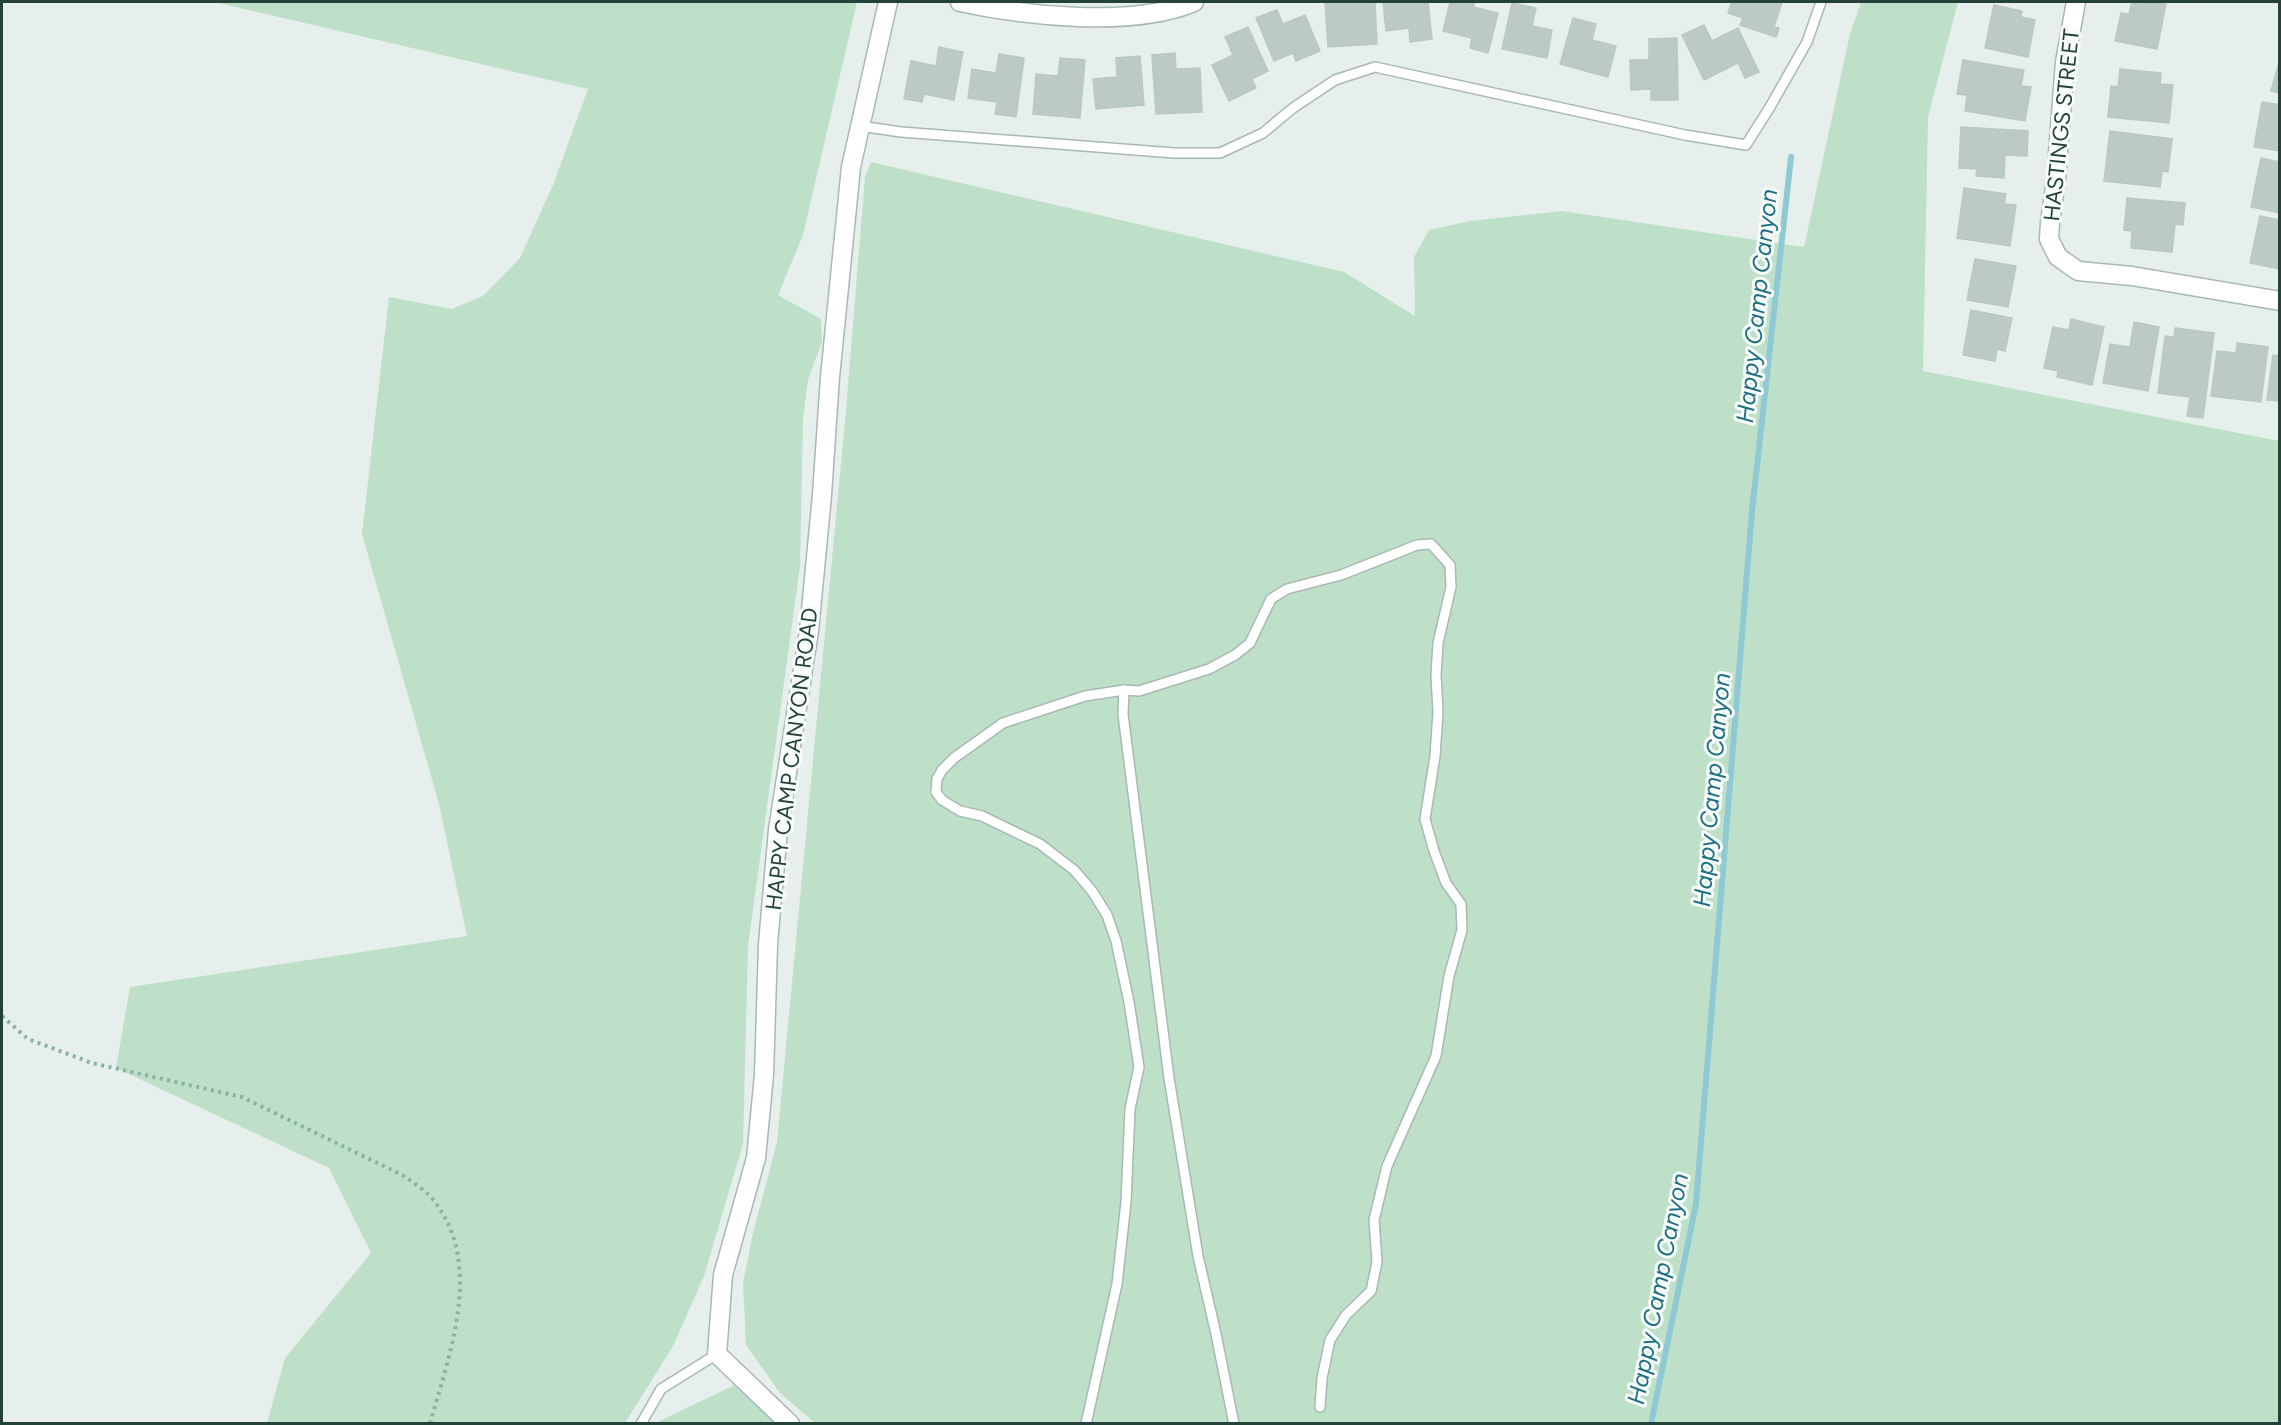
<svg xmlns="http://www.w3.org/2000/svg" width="2281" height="1425" font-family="Figtree,sans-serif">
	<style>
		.green { fill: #bfe0c8 }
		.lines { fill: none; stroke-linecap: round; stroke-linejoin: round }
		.stream { stroke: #8ec9d4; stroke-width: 6 }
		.building { fill: #bbcac4; stroke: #b8c9c2; stroke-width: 1.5 }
		.lane-casing { stroke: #a8b8b2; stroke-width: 12 }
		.street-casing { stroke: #a8b8b2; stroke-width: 21 }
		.path { stroke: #86b3a5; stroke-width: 4; stroke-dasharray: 3 4.5; stroke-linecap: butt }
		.lane { stroke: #fff; stroke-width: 9 }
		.street { stroke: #fff; stroke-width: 18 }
		.labels { text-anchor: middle; stroke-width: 6; stroke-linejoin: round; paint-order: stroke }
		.street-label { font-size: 22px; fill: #24423a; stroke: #f7fbf9 }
		.water-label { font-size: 24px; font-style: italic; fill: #1c6f80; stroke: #f7fbf9 }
	</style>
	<rect width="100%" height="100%" fill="#e6efeb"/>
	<g class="green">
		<polygon points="214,2 857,2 803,235 778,295 821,319 822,342 808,380 803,419 800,566 748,946 743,1144 704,1276 673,1346 625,1423 267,1423 285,1358 371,1253 329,1168 116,1068 130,987 467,936 439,804 362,534 389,297 452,309 483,296 520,258 553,185 588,89"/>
		<polygon points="1861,2 1958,2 1928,117 1923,371 2279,441 2279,1423 816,1424 780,1393 746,1345 743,1283 753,1233 777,1142 846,410 865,177 871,162 1344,272 1415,316 1414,257 1429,230 1470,221 1562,211 1804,247 1850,34"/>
		<polygon points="737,1384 782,1424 653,1424"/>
	</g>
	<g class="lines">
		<polyline class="stream" points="1651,1424 1696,1204 1752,511 1791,157"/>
	</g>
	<g class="building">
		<polygon points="1325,2 1375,2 1377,44 1328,47"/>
		<polygon points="1383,2 1428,2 1432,39 1410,42 1409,28 1386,31"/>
		<polygon points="1450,2 1475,2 1473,7 1498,13 1488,53 1470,48 1472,38 1443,31"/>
		<polygon points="1732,2 1782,2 1774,27 1779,28 1776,37 1740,25 1743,18 1728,13"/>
		<polygon points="2132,2 2166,4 2157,49 2115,41 2121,13 2129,14"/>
		<polygon points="1512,3 1536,8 1532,26 1552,30 1547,58 1502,49"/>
		<polygon points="1994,5 2022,11 2021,17 2035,20 2028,57 1985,48"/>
		<polygon points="1277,10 1283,24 1305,15 1320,51 1296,61 1293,53 1274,61 1256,18"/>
		<polygon points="1573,18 1596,24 1592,40 1616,46 1608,77 1560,64"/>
		<polygon points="1704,25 1712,41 1738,28 1759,72 1745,78 1738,63 1704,80 1682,35"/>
		<polygon points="1248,27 1268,71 1252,79 1256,88 1229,101 1212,65 1233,55 1225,37"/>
		<polygon points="1677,38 1678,100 1651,100 1651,89 1631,90 1630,60 1649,60 1649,39"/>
		<polygon points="939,47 963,52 954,100 924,94 922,102 904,99 911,61 936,66"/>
		<polygon points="1175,53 1176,69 1200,68 1202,112 1156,114 1152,55"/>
		<polygon points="999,54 1024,58 1016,117 995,114 997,102 968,98 972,69 996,73"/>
		<polygon points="1140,56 1144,105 1096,109 1093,79 1117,77 1116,58"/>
		<polygon points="1060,58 1085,60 1080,118 1033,114 1036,74 1058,76"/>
		<polygon points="2280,59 2280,93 2271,91"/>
		<polygon points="1963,60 2024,70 2021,86 2031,87 2025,121 1965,111 1967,95 1957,94"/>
		<polygon points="2120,69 2161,73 2160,84 2173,85 2169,123 2108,117 2111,86 2118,87"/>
		<polygon points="2262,102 2280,105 2280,151 2254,147"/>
		<polygon points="1961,127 2028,131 2027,156 2005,155 2004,178 1976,176 1977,169 1959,168"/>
		<polygon points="2110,131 2172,139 2168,172 2162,171 2160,187 2104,181"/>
		<polygon points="2261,158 2280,162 2280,213 2251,207"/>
		<polygon points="1964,188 2006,194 2004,204 2016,205 2010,246 1957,238"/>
		<polygon points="2127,198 2185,203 2183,225 2175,224 2172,252 2131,248 2132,231 2124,230"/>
		<polygon points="2260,216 2280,220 2280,269 2250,263"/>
		<polygon points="1975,259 2016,266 2008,307 1967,300"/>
		<polygon points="1971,310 2012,318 2005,351 1997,349 1995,361 1963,355"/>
		<polygon points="2071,319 2104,327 2092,385 2057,377 2058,371 2044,368 2053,327 2069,330"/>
		<polygon points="2134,322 2159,327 2148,391 2103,383 2110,344 2130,347"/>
		<polygon points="2175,328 2214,333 2203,418 2187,416 2190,397 2158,393 2165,336 2174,337"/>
		<polygon points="2237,343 2268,347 2261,402 2211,396 2217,351 2236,353"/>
		<polygon points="2273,355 2280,356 2280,401 2267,400"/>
	</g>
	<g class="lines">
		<g class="lane-casing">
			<g id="lane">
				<polyline points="860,126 901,132 1174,153 1220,153 1263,133 1293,108 1335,80 1375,67 1685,135 1746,145 1770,107 1807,42 1821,2"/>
				<polyline points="1124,690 1123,714 1169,1078 1198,1256 1216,1334 1234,1424"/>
				<polyline points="641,1424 661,1389 717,1354"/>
				<polyline points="1086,1424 1117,1284 1126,1202 1130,1109 1139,1067 1129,1002 1116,941 1107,915 1092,891 1074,870 1040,844 982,816 960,811 942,800 936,792 937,779 942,770 954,758 1003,723 1085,696 1124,690 1139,691 1209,669 1235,655 1250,643 1271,599 1287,589 1341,575 1417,545 1431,544 1450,565 1451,587 1438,643 1436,675 1438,712 1435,756 1425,819 1434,851 1446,883 1461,904 1462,930 1449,976 1436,1056 1387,1166 1374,1220 1377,1262 1371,1291 1346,1315 1330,1340 1322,1378 1320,1407"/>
			</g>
		</g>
		<g class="street-casing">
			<g id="street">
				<path d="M960,2C1025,16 1132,28 1194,2"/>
				<polyline points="2076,2 2065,62 2056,179 2050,223 2049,239 2058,257 2078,271 2132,276 2280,301"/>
				<polyline points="790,1424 717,1354 723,1275 756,1158 764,1075 768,944 778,830 809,631 822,495 830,377 851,167 888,2"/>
			</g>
		</g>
		<path class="path" d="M2,1016L28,1039L92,1063L242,1097L404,1176C415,1184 427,1191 435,1202C484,1267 449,1354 430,1424"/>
		<use href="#lane" class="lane"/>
		<use href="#street" class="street"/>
	</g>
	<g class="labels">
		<g class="street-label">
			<text transform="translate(2061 125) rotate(-84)" y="8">HASTINGS STREET</text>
			<text transform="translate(791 759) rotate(-83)" y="8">HAPPY CAMP CANYON ROAD</text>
		</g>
		<g class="water-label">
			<text transform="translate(1757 306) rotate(-84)" y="8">Happy Camp Canyon</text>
			<text transform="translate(1712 790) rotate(-85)" y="8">Happy Camp Canyon</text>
			<text transform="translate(1658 1289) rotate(-79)" y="8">Happy Camp Canyon</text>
		</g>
	</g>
	<rect width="2281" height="1425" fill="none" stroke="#24423a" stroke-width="6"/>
</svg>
